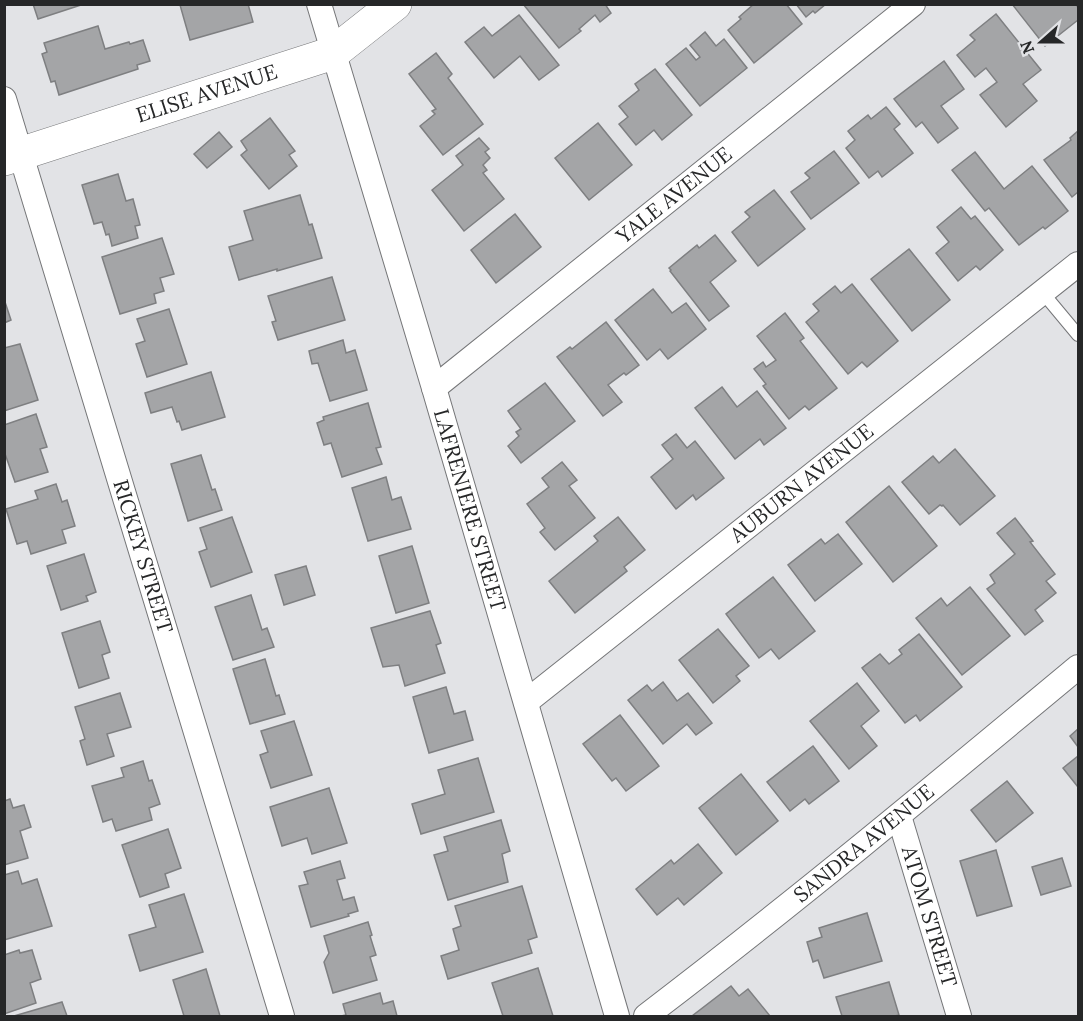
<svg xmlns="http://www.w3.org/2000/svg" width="1083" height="1021" font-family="Lora,serif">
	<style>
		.building { fill: #a4a5a7; stroke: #7e7f81; stroke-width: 1.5 }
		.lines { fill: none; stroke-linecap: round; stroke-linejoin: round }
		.lane-casing { stroke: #757678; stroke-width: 14 }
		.street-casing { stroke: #757678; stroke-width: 26 }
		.secondary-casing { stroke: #757678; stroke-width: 34 }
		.lane { stroke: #fff; stroke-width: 12 }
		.street { stroke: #fff; stroke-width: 24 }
		.secondary { stroke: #fff; stroke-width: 33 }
		.labels { text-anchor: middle; stroke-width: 4.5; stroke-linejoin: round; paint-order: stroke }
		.street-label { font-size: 21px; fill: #262728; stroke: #e2e3e6 }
	</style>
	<rect width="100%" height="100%" fill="#e2e3e6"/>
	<g class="building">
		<polygon points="33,4 84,4 38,19"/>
		<polygon points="182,4 248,4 253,22 190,40 180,5"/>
		<polygon points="523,4 605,4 611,13 600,22 595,15 579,29 581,31 559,48"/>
		<polygon points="754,4 786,4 802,24 754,63 728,30 741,19 739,17"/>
		<polygon points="796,4 826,4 815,13 813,11 806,17"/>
		<polygon points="1012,4 1076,4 1078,8 1078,20 1045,46"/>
		<polygon points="996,14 1041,70 1023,84 1037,101 1006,127 980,95 997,82 986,68 975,77 957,55 975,40 970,35"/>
		<polygon points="519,15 559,65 539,80 520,56 494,78 465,42 484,27 492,36"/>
		<polygon points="98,26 105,49 129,42 130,44 143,40 150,61 137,65 138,69 59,95 55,81 51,82 42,54 47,52 44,43"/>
		<polygon points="705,32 716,46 724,39 747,68 700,106 666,64 686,48 696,60 700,57 690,45"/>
		<polygon points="436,53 452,74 448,78 483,124 443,155 420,126 435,114 432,111 436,109 409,74"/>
		<polygon points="944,61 964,89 941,106 958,128 938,143 922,122 916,127 894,99"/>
		<polygon points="655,69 692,115 662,140 654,130 636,145 619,124 628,117 619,106 639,90 635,84"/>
		<polygon points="886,107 900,124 894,129 913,153 882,177 878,171 869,178 846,148 855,140 848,131 868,115 871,119"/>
		<polygon points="270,118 295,151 289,155 297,166 269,189 241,155 247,150 241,141"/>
		<polygon points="598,123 632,165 589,200 555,158"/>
		<polygon points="1078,131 1078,192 1072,197 1044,160 1071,140 1070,138"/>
		<polygon points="219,132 232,147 207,168 194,154"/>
		<polygon points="479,138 489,149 485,152 490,158 483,165 487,170 483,173 504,199 464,231 432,190 463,165 456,156"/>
		<polygon points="834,151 859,183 811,219 791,192 810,178 805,173"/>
		<polygon points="975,152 1004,189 1032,166 1068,211 1045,229 1043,227 1019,245 989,208 985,211 952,170"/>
		<polygon points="118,174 126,201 133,199 140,225 135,226 138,238 112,246 109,234 106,235 102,222 94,224 82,185"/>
		<polygon points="774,190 805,229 758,266 732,232 750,217 745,212"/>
		<polygon points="300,195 309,225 312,224 322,258 277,271 277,269 239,280 229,247 253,240 244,211"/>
		<polygon points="961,207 971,219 975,216 1003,250 980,270 976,266 958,281 936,253 949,242 937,227"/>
		<polygon points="515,214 541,247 496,283 471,250"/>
		<polygon points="715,235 736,261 710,282 729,306 709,321 670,271 671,270 669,268 697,245 699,248"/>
		<polygon points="162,238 174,274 160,278 164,291 154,294 156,303 120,314 102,257"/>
		<polygon points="909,249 950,300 912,331 871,279"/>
		<polygon points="332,277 345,320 278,340 272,322 276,321 268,296"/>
		<polygon points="852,284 898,341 867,367 862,362 848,374 806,322 819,311 813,304 835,286 841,293"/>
		<polygon points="653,289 672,313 686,303 706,329 668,359 660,349 647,360 615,320"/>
		<polygon points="4,299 11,320 4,323"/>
		<polygon points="169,309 187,364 147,377 136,344 145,341 137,319"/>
		<polygon points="785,313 804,338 800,341 837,388 809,410 805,406 789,419 763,386 766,384 754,369 763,362 766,367 776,360 757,336"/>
		<polygon points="606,322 639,365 626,375 624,373 608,385 622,402 603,416 557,357 570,347 572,349"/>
		<polygon points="343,340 346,353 355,350 367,390 330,401 318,363 312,364 309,351"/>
		<polygon points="20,344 38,400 4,411 4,348"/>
		<polygon points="211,372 225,417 182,430 179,421 177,422 172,407 151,413 145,393"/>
		<polygon points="545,383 575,421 521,463 508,446 519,436 516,432 521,429 508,411"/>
		<polygon points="722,387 737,407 757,391 786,428 764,445 760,439 735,459 695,408"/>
		<polygon points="368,403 381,447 376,448 382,464 342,477 331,443 324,445 317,423 324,420 323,417"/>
		<polygon points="36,414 47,447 40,449 48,472 15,482 4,451 4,425"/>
		<polygon points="676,434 687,448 695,441 724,478 696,500 693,495 676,509 651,477 673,459 662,445"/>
		<polygon points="955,449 995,496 960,525 943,505 942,506 940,505 929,514 902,482 933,456 939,463"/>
		<polygon points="201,455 212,490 215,489 222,510 188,521 171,464"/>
		<polygon points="562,462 577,480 569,486 595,518 555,550 540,532 545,528 527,504 549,487 542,478"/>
		<polygon points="386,477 392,500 401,497 411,529 368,541 352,488"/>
		<polygon points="56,484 62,502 67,500 75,526 62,530 66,543 31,554 27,541 17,544 6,509 38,499 35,491"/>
		<polygon points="889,486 937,546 893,582 846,522"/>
		<polygon points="232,517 252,572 211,587 199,552 207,549 200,528"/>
		<polygon points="618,517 645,550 624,567 627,571 575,613 549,581 598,541 594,536"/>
		<polygon points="1015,518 1033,541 1030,542 1055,574 1046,581 1056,593 1035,610 1043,621 1025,635 987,589 995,583 990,575 1015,554 997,533"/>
		<polygon points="838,534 862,564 815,601 788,565 821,539 825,544"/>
		<polygon points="412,546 429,603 396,613 379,556"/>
		<polygon points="84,554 96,592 86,596 88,601 61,610 47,566"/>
		<polygon points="306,566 315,595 284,605 275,575"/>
		<polygon points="773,577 815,631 779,659 771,649 759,658 726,614"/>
		<polygon points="970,587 1010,636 962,675 916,618 941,598 947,606"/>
		<polygon points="251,595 262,630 267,628 274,647 233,660 215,607"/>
		<polygon points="430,611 441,643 436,645 445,673 405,686 399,665 383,667 371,628"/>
		<polygon points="100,621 110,652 102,655 109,678 79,688 62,633"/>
		<polygon points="718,629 749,666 736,676 740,681 713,703 679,660"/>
		<polygon points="919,634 962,687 920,721 916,715 905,723 862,668 880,654 889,664 902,654 899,650"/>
		<polygon points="265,659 276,696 279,695 285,714 250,724 233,669"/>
		<polygon points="663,682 677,701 688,693 712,723 696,735 687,724 663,744 628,700 647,685 652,691"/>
		<polygon points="857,683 879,711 861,726 877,746 849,769 810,721"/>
		<polygon points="446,687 454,714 465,711 473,740 429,753 413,697"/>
		<polygon points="120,693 131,727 107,734 114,756 87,765 80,741 85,739 75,707"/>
		<polygon points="620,715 659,766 626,791 616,778 612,781 583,744"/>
		<polygon points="294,721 312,775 271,788 260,755 268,752 261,731"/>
		<polygon points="1078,729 1078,747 1070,736"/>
		<polygon points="813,746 839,781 809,804 805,799 790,811 767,782"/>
		<polygon points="1078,756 1078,787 1063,768"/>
		<polygon points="478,758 494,812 421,834 412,804 445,794 438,770"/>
		<polygon points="143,761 149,781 152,780 160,804 149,808 152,820 116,831 112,819 103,822 92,786 124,777 121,768"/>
		<polygon points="741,774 778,821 736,855 699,808"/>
		<polygon points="1007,781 1033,813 996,842 971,810"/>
		<polygon points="329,788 347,843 312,854 307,838 282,846 270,807"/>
		<polygon points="10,799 13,808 24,805 31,827 20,831 28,858 4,865 4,801"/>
		<polygon points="501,820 510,851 502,854 508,882 448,900 434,855 448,851 444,837"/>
		<polygon points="168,829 181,868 165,874 169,887 140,897 122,845"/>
		<polygon points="698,844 722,873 684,905 678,898 657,915 636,889 671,860 674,864"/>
		<polygon points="996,850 1012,906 977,916 960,861"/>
		<polygon points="1062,858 1071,886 1041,895 1032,867"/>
		<polygon points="340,861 345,878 337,880 343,900 354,897 358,911 348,914 349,916 311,927 299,886 308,884 304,872"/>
		<polygon points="18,871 22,884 37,879 52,926 4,940 4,875"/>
		<polygon points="522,886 537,937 528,940 532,953 448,979 441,956 459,950 453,929 461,926 455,906"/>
		<polygon points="184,894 203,952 140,971 129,935 156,927 149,905"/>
		<polygon points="867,913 882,961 824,978 818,960 813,962 807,942 822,937 819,928"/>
		<polygon points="368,922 372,935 370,936 376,955 370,957 377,980 333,993 324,962 329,953 324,936"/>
		<polygon points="19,950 20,953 32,950 41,979 30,983 36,1003 4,1014 4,955"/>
		<polygon points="538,968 553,1016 503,1016 492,983"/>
		<polygon points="206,969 220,1016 184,1016 173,980"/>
		<polygon points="889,982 899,1015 895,1016 842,1016 836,997"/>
		<polygon points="731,986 739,996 748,989 770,1016 692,1016"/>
		<polygon points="380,993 383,1004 393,1001 397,1016 341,1016 346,1015 343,1004"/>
		<polygon points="62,1002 67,1016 14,1016"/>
	</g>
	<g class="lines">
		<g class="lane-casing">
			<polyline id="lane" points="1043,293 1078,335"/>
		</g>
		<g class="street-casing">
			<g id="street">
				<path id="s1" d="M319,4L434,388L617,1016"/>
				<path id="s2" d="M4,99L282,1016"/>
				<path id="s3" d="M434,388L913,4"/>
				<path id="s4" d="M526,702L1078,264"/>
				<path id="s5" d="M899,816L959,1016"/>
				<path id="s6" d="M646,1016C793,904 936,785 1078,667"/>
			</g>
		</g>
		<g class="secondary-casing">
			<g id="secondary">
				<path id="s7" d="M4,159L333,53L395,4"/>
			</g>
		</g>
		<use href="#lane" class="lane"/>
		<use href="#street" class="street"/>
		<use href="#secondary" class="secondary"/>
	</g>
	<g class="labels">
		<g class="street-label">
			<text dy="7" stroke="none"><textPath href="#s7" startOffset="213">ELISE AVENUE</textPath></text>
			<text dy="7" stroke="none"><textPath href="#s3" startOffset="308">YALE AVENUE</textPath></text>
			<text dy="7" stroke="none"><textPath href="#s4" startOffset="352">AUBURN AVENUE</textPath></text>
			<text dy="7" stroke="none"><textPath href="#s1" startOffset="528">LAFRENIERE STREET</textPath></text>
			<text dy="7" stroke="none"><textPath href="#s2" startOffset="478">RICKEY STREET</textPath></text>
			<text dy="7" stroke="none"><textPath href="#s6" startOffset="278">SANDRA AVENUE</textPath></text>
			<text dy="7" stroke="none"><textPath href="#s5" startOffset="105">ATOM STREET</textPath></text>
		</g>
	</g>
	<rect width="1083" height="1021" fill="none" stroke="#262728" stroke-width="12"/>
	<g transform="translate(1041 42) rotate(249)" stroke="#e2e3e6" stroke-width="4.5" paint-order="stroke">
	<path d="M0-4.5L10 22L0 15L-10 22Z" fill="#262728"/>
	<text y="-9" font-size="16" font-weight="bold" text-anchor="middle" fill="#262728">N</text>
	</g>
</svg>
